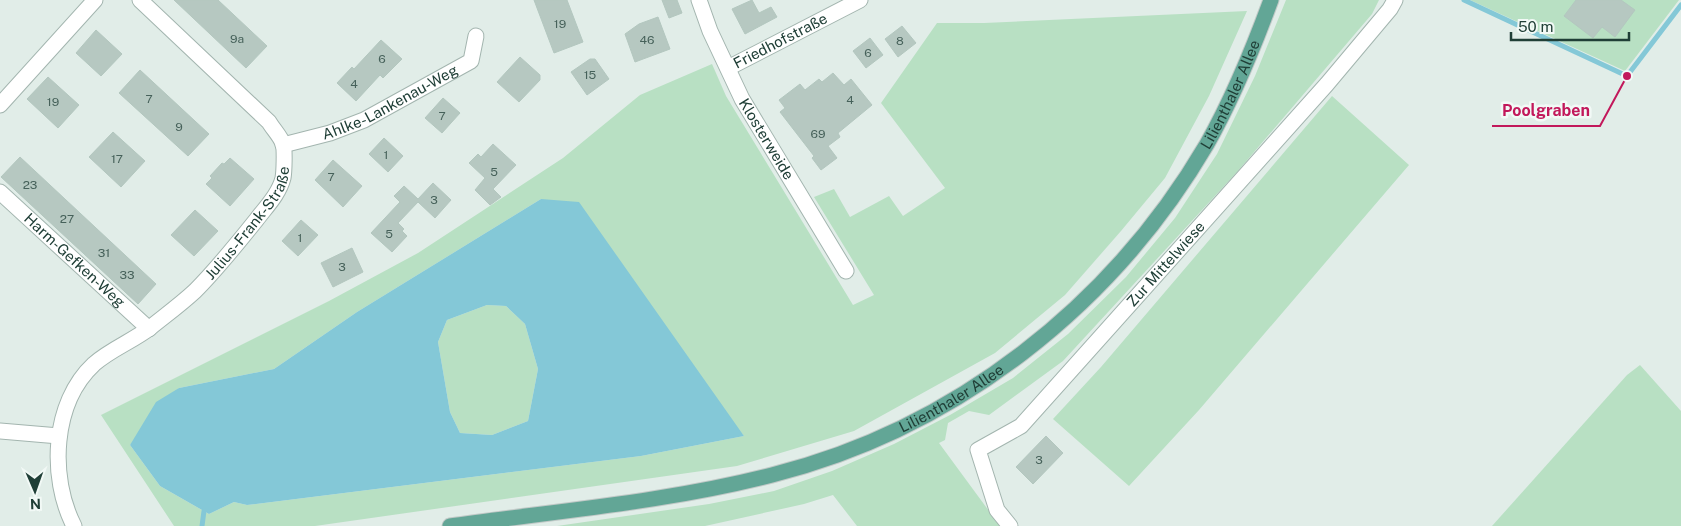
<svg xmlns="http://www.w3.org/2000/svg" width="1681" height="526" font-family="'Public Sans',sans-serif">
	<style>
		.green { fill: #b8e0c3; fill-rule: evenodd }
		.water { fill: #84c8d7; fill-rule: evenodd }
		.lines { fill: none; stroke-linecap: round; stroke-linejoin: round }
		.stream { stroke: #84c8d7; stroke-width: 5 }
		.building { fill: #b6c8c1; stroke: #b3c7bf }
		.minor-casing { stroke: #a3b5af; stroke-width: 17 }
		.major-casing { stroke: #c1c9c7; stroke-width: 17 }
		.minor { stroke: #fff; stroke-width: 15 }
		.major { stroke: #62a696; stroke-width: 15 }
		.labels { text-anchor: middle; stroke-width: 5; stroke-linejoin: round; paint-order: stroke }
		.number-label { font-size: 12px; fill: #46615a }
		.street-label { font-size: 15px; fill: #203f37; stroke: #f2f9f6 }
		.leader { fill: none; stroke: #c2185b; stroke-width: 2 }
		.callout-dot { fill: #c2185b; stroke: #f2f9f6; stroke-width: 2 }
		.callout-label { font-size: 16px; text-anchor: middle; font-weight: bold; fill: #c2185b; stroke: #f2f9f6; stroke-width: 5; stroke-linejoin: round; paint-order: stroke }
	</style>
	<rect width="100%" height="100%" fill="#e1ede8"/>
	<g class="green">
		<polygon points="1286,0 1379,0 1372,14 1237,172 1063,361 989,415 969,411 948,423 945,440 939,443 1000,526 857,526 833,495 804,504 705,526 557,526 709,504 774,491 832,471 894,444 950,415 1013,378 1068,334 1126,277 1175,218 1217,154 1255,76"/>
		<polygon points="1470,0 1679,0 1625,71"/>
		<path d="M1247,11L1209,96L1165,178L1121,231L1065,295L995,353L854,431L737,466L315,526H174L101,415L329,301L418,253L563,158L640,95L712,64L726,96L853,305L874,295L814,197L834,189L850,217L889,196L903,216L945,188L881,103L937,23H984ZM541,199L744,436L641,456L247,505L234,502L209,514L160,486L130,445L179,388L274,369L357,312Z"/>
		<polygon points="1332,96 1409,165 1199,410 1129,486 1053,419 1101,367"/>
		<polygon points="487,305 506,306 525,324 538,369 528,421 492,435 460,433 450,412 438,342 447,320"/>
		<polygon points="1640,365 1681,411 1681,526 1492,526 1627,375"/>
	</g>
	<path class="water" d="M541,199L579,202L744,436L641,456L247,505L234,502L209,514L160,486L130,445L156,402L179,388L274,369L357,312ZM487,305L506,306L525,324L538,369L528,421L492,435L460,433L450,412L438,342L447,320Z"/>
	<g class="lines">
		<g class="stream">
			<polyline points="1464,0 1627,76 1681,5"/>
			<polyline points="202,526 204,511"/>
		</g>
	</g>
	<g class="building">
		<polygon points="174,0 218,0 267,46 246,68"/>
		<polygon points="534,0 567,0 583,42 554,53"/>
		<polygon points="662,0 677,0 682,13 669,18"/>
		<polygon points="752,0 759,13 771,7 777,17 745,34 732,9"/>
		<polygon points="1576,0 1621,0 1635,10 1615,37 1602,27 1593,38 1564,16"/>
		<polygon points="658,17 670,49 635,62 625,34 639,24"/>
		<polygon points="902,26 916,43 898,57 885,39"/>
		<polygon points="96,30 122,54 101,76 76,53"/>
		<polygon points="870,38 883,55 866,68 853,51"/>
		<polygon points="381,40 402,59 383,78 380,75 356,101 337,83 352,67 354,69"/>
		<polygon points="520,57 540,75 540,80 519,102 497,82"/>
		<polygon points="590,59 595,59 609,79 587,95 571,72"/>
		<polygon points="140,70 209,134 188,156 119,93"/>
		<polygon points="833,73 844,85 851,79 872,105 838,133 840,137 828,146 837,158 821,170 812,158 814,156 780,112 785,108 779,100 800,84 805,90 819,79 822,82"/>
		<polygon points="48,77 79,105 58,128 27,99"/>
		<polygon points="443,98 460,113 442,133 425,118"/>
		<polygon points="113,132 145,161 121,187 89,157"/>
		<polygon points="384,138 403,156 388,172 369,154"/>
		<polygon points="493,144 516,165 493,189 501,197 490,205 475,190 485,178 469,163 478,154 481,157"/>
		<polygon points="20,157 156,284 138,304 1,177"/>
		<polygon points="230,158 254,179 230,206 206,184 212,178 210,176 222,163 224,164"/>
		<polygon points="333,160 362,186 343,207 315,180"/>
		<polygon points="433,183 451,200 435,218 418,202 398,223 404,229 402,231 407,236 392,252 371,233 400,202 394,196 404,186 418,199"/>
		<polygon points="195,210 218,231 194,256 171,235"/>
		<polygon points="301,220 318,235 298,256 282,241"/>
		<polygon points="352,248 363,272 333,287 321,263"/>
		<polygon points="1046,436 1063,453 1033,484 1016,467"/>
	</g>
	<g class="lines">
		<g class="minor-casing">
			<g id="minor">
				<path id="s1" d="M699,0L710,31L742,99L846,271"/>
				<path id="s2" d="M728,68L860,0"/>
				<polyline points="0,105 95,0"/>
				<path id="s3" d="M283,145L330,133L364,120L471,61L476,36"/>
				<path id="s4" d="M0,192L149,329"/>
				<polyline points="0,431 59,436"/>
				<path id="s5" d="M74,526C49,477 52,403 94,364C111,349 133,341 151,327C166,315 181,304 195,291C217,269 237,244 257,219C266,207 279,194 283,178C284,173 285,149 283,144C281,137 273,129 269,122L140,0"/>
				<path id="s6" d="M1010,526L997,510L978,450L1021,426L1327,84L1390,9L1395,0"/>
			</g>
		</g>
		<g class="major-casing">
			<g id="major">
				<path id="s7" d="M450,526C557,511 667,502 772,475C955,429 1112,306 1207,144C1233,98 1253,49 1271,0"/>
			</g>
		</g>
		<use href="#minor" class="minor"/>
		<use href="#major" class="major"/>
	</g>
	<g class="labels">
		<g class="number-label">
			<text x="560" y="28">19</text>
			<text x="237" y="43">9a</text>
			<text x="647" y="44">46</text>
			<text x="900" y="45">8</text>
			<text x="868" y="57">6</text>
			<text x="382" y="63">6</text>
			<text x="590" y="79">15</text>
			<text x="354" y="88">4</text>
			<text x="149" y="103">7</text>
			<text x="850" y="104">4</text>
			<text x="53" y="106">19</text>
			<text x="442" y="120">7</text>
			<text x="179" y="131">9</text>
			<text x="818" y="138">69</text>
			<text x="386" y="159">1</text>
			<text x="117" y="163">17</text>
			<text x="494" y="176">5</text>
			<text x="331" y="181">7</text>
			<text x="30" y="189">23</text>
			<text x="434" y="204">3</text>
			<text x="67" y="223">27</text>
			<text x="389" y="238">5</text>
			<text x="300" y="242">1</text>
			<text x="104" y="257">31</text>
			<text x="342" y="271">3</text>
			<text x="127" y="279">33</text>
			<text x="1039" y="464">3</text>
		</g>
		<g class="street-label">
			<text dy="5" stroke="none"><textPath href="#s2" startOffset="59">Friedhofstraße</textPath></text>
			<text dy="5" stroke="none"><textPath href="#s7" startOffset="942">Lilienthaler Allee</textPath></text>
			<text dy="5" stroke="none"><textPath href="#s3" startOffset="116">Ahlke-Lankenau-Weg</textPath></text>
			<text dy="5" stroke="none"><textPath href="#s1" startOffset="155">Klosterweide</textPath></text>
			<text dy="5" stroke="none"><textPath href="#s5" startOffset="386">Julius-Frank-Straße</textPath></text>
			<text dy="5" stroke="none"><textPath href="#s4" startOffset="101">Harm-Gefken-Weg</textPath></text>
			<text dy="5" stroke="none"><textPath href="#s6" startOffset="350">Zur Mittelwiese</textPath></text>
			<text dy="5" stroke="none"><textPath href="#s7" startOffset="522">Lilienthaler Allee</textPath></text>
		</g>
	</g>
	<path class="leader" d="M1627 76L1600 126H1492"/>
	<circle class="callout-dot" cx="1627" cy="76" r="5"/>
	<g class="callout-label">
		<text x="1546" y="116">Poolgraben</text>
	</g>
	<g transform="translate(35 491) rotate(178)" stroke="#f2f9f6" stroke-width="4" paint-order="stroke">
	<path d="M0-4L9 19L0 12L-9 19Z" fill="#203f37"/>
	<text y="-8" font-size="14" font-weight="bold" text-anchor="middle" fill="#203f37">N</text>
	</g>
	<path d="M1511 32v8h118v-8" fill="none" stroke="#203f37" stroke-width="2.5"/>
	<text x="1518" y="32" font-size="15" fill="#203f37" stroke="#f2f9f6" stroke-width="4" paint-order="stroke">50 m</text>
</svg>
